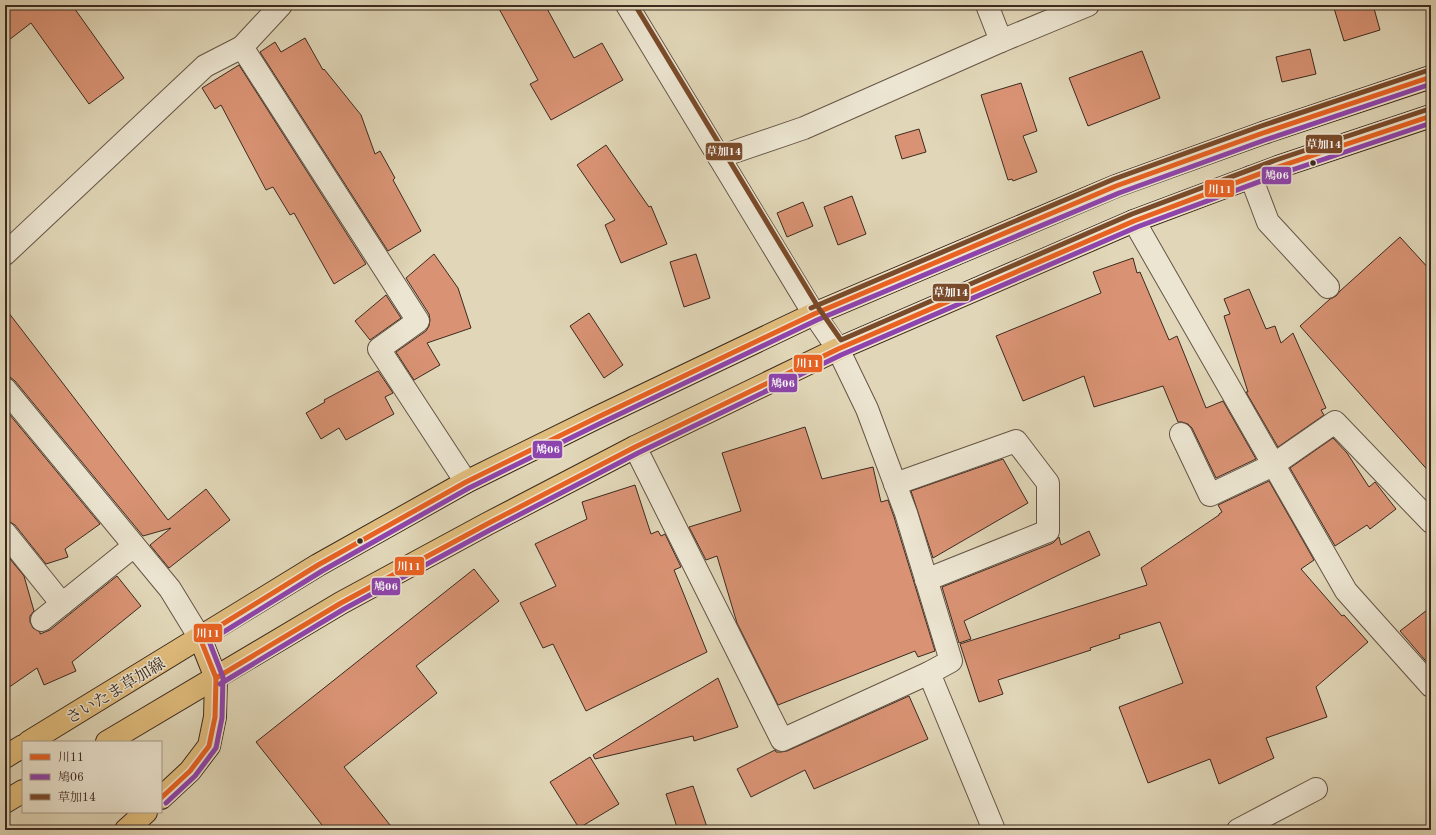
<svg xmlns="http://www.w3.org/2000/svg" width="1436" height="835" font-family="'Old Standard TT','Noto Serif JP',serif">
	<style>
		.building { fill: #d99374; stroke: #3c2a20 }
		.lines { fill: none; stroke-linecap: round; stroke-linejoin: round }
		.minor-casing { stroke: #655546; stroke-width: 24 }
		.major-casing { stroke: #3c2a20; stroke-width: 24 }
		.minor { stroke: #ece5d1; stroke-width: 22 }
		.major { stroke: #e0bc7c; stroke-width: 22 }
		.bus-1-casing { stroke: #ece5d1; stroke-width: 8 }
		.bus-2-casing { stroke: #ece5d1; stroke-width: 8 }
		.bus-3-casing { stroke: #ece5d1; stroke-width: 8 }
		.bus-1 { stroke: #e96222; stroke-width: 5 }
		.bus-2 { stroke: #8e44ad; stroke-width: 5 }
		.bus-3 { stroke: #7a4b2a; stroke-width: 5 }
		.bus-dot { fill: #3c2a20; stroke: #ece5d1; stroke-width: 1.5 }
		.labels { text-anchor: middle; stroke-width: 3; stroke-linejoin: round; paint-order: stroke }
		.street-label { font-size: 16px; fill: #3c2a20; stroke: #ece5d1 }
		.line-badge { stroke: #ece5d1; stroke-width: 1.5 }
		.badge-label { font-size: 11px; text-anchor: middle; font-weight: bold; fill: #fff }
	</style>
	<rect width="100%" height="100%" fill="#e1d7b8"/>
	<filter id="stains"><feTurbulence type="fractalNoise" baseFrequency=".005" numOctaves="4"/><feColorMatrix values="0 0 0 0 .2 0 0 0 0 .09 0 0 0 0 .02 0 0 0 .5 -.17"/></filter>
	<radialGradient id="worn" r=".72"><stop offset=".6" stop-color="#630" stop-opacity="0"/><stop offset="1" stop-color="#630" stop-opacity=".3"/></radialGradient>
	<g class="building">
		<polygon points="5,5 72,5 124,78 89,104 31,23 5,43"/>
		<polygon points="497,5 545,5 574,58 602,43 623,80 551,120 530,84 538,80"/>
		<polygon points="1333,5 1373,5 1380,30 1344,41"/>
		<polygon points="305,38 323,70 324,69 361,115 375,154 380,151 395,178 393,180 421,231 388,251 260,52 275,42 281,52"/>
		<polygon points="1310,49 1316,74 1282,82 1276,57"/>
		<polygon points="1142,51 1160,98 1088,126 1069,78"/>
		<polygon points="239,65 366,264 334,284 294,213 290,215 273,187 266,190 221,105 215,109 202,88"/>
		<polygon points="1021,83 1037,131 1023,136 1037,172 1013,181 1012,179 1008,180 981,95"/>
		<polygon points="919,129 926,152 902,159 895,136"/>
		<polygon points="606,145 649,207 651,206 667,244 621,263 605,225 615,220 577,165"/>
		<polygon points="852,196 866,234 838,245 824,207"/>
		<polygon points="803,202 813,226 787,237 777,213"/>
		<polygon points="1400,237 1431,271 1431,474 1300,326 1330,299 1336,296 1340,291"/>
		<polygon points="434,254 458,288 471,328 427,343 440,365 414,380 396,352 426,331 429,326 430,320 429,314 406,278"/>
		<polygon points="696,254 710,298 684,307 670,262"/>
		<polygon points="1133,258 1137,273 1140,272 1169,340 1177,336 1206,408 1223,401 1256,459 1216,478 1192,428 1188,424 1182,422 1178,422 1163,386 1094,407 1084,376 1023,401 996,336 1101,293 1093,272"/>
		<polygon points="1249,289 1266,329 1275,326 1281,343 1293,333 1326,408 1321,410 1324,415 1278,447 1246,392 1248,392 1224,316 1230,314 1224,299"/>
		<polygon points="386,295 401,318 370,340 355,321"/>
		<polygon points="5,308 168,520 206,489 230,520 169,568 150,545 171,528 143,536 15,381 10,377 5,377"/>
		<polygon points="589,313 623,365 604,378 570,326"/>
		<polygon points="378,371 393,393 385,397 394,414 346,440 339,428 321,439 306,413 325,402 324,400"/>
		<polygon points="5,409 100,524 65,549 68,557 46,564 15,525 10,522 5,521"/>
		<polygon points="805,427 822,479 873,467 881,502 888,500 894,517 935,651 918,657 915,651 778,705 737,623 717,556 706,560 689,527 741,511 722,453"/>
		<polygon points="1333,438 1347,453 1369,487 1375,482 1396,509 1370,529 1367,525 1335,546 1290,468"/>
		<polygon points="1003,459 1028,503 933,558 911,491"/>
		<polygon points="1269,481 1314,560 1301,569 1342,616 1344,615 1368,642 1316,687 1327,717 1266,738 1274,758 1219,784 1210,759 1148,783 1119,707 1183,683 1160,622 1119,635 1120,638 1090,648 1091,650 998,680 1003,694 979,702 960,644 1147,585 1141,568 1219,515 1219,514 1222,512 1218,505"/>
		<polygon points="635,485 651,534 658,531 661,536 665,534 681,567 674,570 707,652 586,711 553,644 543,648 520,603 556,586 535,544 587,519 582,502"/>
		<polygon points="1089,531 1100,555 964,621 971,639 959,643 942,587 1053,543 1059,537 1061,545"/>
		<polygon points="5,553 24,576 34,611 30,616 30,622 33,628 40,632 40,634 50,630 117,576 141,606 72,662 76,671 44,685 37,668 5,690"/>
		<polygon points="474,569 499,601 416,666 437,693 344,767 394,830 326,830 256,742"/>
		<polygon points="1431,607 1431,667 1400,631"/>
		<polygon points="718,678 738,727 694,741 693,736 595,759 593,755"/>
		<polygon points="909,696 928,739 814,789 805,770 751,797 737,769 775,750 776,752 781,752 787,751"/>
		<polygon points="590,757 619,804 579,828 550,782"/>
		<polygon points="693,786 708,830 678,830 666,794"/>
	</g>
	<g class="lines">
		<g class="minor-casing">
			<g id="minor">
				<polyline points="627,5 814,314 838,349 867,409 906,513 951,661 929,673 994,830"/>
				<polyline points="987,5 1001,41"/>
				<polyline points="242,47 418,321 379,349 466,482"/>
				<polyline points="719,157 804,128 1001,41 1088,5"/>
				<polyline points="1251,177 1268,222 1328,287"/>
				<polyline points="1134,221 1346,591 1431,686"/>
				<polyline points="5,254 205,66 242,47 281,5"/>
				<polyline points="5,389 170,589 200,638"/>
				<polyline points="1181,434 1210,495 1273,465 1335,422 1431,522"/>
				<polyline points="635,447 782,740 929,673"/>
				<polyline points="895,484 1016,441 1048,483 1048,531 926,580"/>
				<polyline points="5,533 62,604"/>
				<polyline points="42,620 134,546"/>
				<polyline points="1238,830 1316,789"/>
			</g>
		</g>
		<g class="major-casing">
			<g id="major">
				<polyline points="29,742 318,565 466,482 598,417 814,314 1116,186 1263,133 1431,77"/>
				<polyline points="107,742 341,603 487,524 635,447 838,349 1134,221 1278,167 1431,116"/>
				<polyline points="5,757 23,746"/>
				<polyline points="161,798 190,771 209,746 215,717 216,678 200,638"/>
				<polyline points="5,802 23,791"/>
				<polyline points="126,830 146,812"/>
			</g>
		</g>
		<use href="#minor" class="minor"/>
		<use href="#major" class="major"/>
		<g class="bus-1-casing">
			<g id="bus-1">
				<polyline points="216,678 341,603 487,524 635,447 838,349 1134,221 1278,167 1431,116"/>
				<polyline points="161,798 190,771 209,746 215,717 216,678 200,638 318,565 466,482 598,417 814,314 1116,186 1263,133 1431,77"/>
			</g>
		</g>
		<g class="bus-2-casing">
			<g id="bus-2">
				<polyline points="220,684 344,609 490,530 638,453 841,355 1137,227 1280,174 1431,123"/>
				<polyline points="166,803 195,776 216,748 222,718 223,677 209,641 322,571 469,488 601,423 817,320 1119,193 1265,140 1431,84"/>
			</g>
		</g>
		<g class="bus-3-casing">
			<g id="bus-3">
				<polyline points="635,5 820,310 841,340 1132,214 1276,160 1429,109"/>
				<polyline points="811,308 1114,179 1261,126 1429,70"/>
			</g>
		</g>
		<use href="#bus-1" class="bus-1"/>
		<use href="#bus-2" class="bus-2"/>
		<use href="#bus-3" class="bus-3"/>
	</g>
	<g class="bus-dot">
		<circle cx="1313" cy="163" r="3.5"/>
		<circle cx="360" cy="541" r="3.5"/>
	</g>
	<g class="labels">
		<g class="street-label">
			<text transform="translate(115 690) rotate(-31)" y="6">さいたま草加線</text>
		</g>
	</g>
	<g class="line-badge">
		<rect x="1305" y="134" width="38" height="20" rx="4" fill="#7a4b2a"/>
		<rect x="705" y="142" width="38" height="19" rx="4" fill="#7a4b2a"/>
		<rect x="1261" y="166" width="31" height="19" rx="4" fill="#8e44ad"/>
		<rect x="1204" y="179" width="31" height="19" rx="4" fill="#e96222"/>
		<rect x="932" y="283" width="38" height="19" rx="4" fill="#7a4b2a"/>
		<rect x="793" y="354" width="30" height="19" rx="4" fill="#e96222"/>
		<rect x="768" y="373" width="30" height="20" rx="4" fill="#8e44ad"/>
		<rect x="532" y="440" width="31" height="19" rx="4" fill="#8e44ad"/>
		<rect x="394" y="556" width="31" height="20" rx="4" fill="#e96222"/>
		<rect x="371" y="577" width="30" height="19" rx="4" fill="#8e44ad"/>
		<rect x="193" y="623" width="30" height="20" rx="4" fill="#e96222"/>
	</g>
	<g class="badge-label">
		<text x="1324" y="148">草加14</text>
		<text x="724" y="155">草加14</text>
		<text x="1277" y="179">鳩06</text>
		<text x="1220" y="193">川11</text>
		<text x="951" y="296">草加14</text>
		<text x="808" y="367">川11</text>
		<text x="783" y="387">鳩06</text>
		<text x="548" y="453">鳩06</text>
		<text x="409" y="570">川11</text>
		<text x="386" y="590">鳩06</text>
		<text x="208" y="637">川11</text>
	</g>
	<rect width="1436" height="835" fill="none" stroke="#e1d7b8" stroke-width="20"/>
	<rect x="6" y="6" width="1424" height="823" fill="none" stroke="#3c2a20" stroke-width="2"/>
	<rect x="10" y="10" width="1416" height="815" fill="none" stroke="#3c2a20"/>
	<rect x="22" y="741" width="140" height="72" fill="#ece5d1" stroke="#a69a8a"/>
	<rect x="30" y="754" width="20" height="6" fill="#e96222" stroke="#a69a8a"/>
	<text x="58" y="761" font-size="12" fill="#3c2a20">川11</text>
	<rect x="30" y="774" width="20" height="6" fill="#8e44ad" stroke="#a69a8a"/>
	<text x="58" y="781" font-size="12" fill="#3c2a20">鳩06</text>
	<rect x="30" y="794" width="20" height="6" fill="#7a4b2a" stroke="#a69a8a"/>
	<text x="58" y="801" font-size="12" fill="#3c2a20">草加14</text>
	<rect width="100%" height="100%" filter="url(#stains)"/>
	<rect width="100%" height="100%" fill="url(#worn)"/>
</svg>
